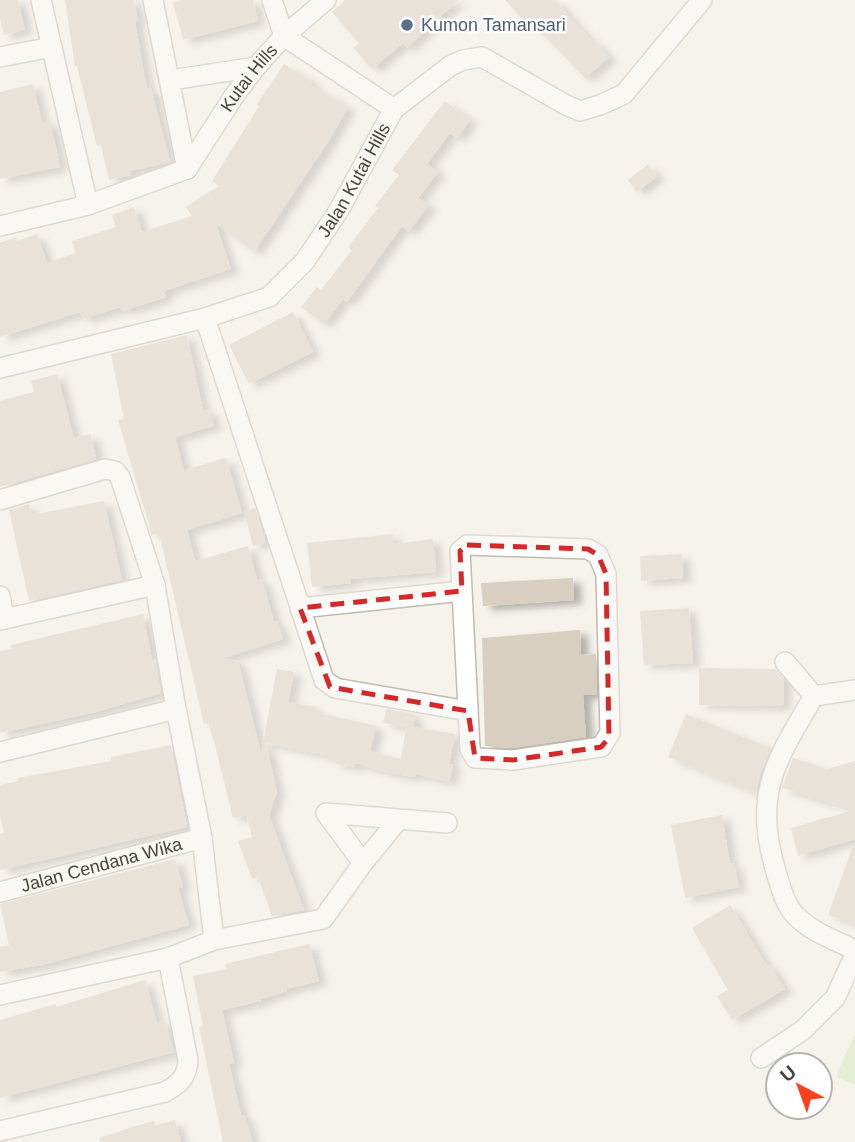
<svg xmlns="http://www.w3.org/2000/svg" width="855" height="1142" font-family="Helvetica,sans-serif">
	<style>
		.green { fill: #d2eab5 }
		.building { fill: #d8cfc1; filter: url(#shadow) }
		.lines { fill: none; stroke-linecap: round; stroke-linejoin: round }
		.minor-casing { stroke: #c2bbae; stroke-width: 22 }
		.minor { stroke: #fff; stroke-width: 19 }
		.marked { fill: none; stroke: #d62828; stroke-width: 5; stroke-dasharray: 14 9; stroke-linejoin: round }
		.service-dot { fill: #5c6f8a; stroke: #fff; stroke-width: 2.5 }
		.labels { text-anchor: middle; stroke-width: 5; stroke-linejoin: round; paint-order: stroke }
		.service-label { font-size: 18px; fill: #4e5e75; stroke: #fff; text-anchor: start }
		.street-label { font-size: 18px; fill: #4b4439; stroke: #fff }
	</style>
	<defs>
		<filter id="shadow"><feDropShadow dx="8" dy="4.5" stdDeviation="3.5" flood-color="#0004"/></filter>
	</defs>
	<rect width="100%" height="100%" fill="#f6f3ec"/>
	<polygon class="green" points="854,1035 855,1036 855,1085 836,1077"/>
	<g class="building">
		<polygon points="0,0 18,0 25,30 4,35 0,19"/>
		<polygon points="65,0 133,0 138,21 135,22 147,89 151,88 170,162 130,171 131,175 109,180 101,145 97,146 77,66 75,66"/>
		<polygon points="183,0 253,0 258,21 183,40 173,2"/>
		<polygon points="345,0 458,0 407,48 403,43 372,69 354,48 359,43 332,12"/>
		<polygon points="505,0 555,0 592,42 594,40 609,57 585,78 529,20 526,23"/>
		<polygon points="284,64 312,82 310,85 348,107 328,142 254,252 216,224 231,269 164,291 166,297 122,311 121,307 83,319 80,312 0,337 0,243 16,237 17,241 37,234 47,263 75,253 72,241 116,227 112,215 134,207 142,232 192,216 186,207 219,186 212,181 259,106 257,104"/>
		<polygon points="33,84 42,123 50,121 60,167 0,179 0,92"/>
		<polygon points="445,101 470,120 457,138 450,133 427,164 438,172 418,198 429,205 409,231 402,226 347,302 343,299 324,324 301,307 317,287 321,290 352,250 348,247 378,208 375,206 399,175 392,170"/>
		<polygon points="648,164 657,176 637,192 628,180"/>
		<polygon points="293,312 313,352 249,384 229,345"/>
		<polygon points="187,335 203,411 209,409 214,426 175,437 184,470 226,458 242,513 187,530 195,561 248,546 257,580 262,579 274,622 277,621 283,639 224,658 238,661 261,753 277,669 294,672 288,702 315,707 314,712 376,726 370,751 401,759 406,727 383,723 386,709 415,714 413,727 455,734 449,764 453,765 449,782 416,774 415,777 389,773 355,763 354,767 334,763 335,759 320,754 266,743 277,792 269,815 304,910 272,916 258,877 252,879 238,841 252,837 247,815 233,818 215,745 208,723 204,724 159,533 152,535 118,420 124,419 111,354"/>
		<polygon points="57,374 74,438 91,434 96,459 0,487 0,401 34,392 31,381"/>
		<polygon points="104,501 122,580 29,601 9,510 29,504 31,515"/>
		<polygon points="255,508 266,543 253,546 244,511"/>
		<polygon points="393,534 394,544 433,539 436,572 350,579 351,583 312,587 307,543"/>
		<polygon points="682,554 683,578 641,581 640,556"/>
		<polygon points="573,578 574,600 483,606 481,583"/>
		<polygon points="689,608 693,663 644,665 640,611"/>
		<polygon points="143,614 152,660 155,659 161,693 96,712 0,733 0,651 12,649 11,645"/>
		<polygon points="580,630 581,655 596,654 597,694 583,695 586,737 512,748 485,746 482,638"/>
		<polygon points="699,668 775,669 784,679 783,706 699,705"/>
		<polygon points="686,714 771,748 760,775 756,793 668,757"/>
		<polygon points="171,745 187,827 0,870 0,834 4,833 0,815 0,785 18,781 18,778 111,761 111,757"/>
		<polygon points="793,758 827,769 855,761 855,839 798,856 791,828 854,810 782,788"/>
		<polygon points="722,815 730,864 734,863 739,887 685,898 671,825"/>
		<polygon points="853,846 855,846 855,924 828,915"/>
		<polygon points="175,859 183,887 178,888 189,925 42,965 0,972 0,947 9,945 0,904"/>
		<polygon points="730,905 767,966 770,965 785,989 732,1020 717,996 728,990 692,928"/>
		<polygon points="309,944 319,981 286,989 287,991 261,999 261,1001 222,1010 234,1063 229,1064 241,1115 244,1115 253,1142 223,1142 199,1027 203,1026 193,976 226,969 225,964"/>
		<polygon points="145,980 157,1023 165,1020 174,1052 0,1098 0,1020 55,1004 56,1007"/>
		<polygon points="175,1120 181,1142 100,1142 99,1138 135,1126 154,1121 155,1126"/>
	</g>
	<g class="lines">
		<g class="minor-casing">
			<g id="minor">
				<polyline points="41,0 88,205"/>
				<polyline points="153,0 187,169"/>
				<polyline points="272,0 284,36 394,109"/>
				<polyline points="0,57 52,47"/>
				<polyline points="171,80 256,67"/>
				<path id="s1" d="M0,226L88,205L187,169L234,96L256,67L284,36L326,0"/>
				<polyline points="205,318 324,680 335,688 468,711"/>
				<path id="s2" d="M0,368L205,318L269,297L305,261L339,210L394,109L450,66L463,60L482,57L566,105L580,111L600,105L624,94L702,0"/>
				<polyline points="0,500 105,469 115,471 120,477 155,585"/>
				<polygon points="467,545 588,549 598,555 606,574 610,733 601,747 513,760 475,758 470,749 460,551"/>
				<polyline points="0,596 4,619"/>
				<polyline points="300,608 462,591"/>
				<polyline points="0,620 155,585 176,709"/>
				<polyline points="785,662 814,696"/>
				<path d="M855,690L814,696C775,762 753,793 776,872C781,887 784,903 795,915C811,932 835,940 855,950"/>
				<polyline points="0,752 176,709 202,838"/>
				<polyline points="399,819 363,863 326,813 447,823"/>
				<path id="s3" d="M0,892L202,838L214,940L168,958"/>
				<polyline points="214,940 323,919 363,863"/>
				<path d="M0,995L168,958L188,1060C187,1078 179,1084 165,1092L0,1131"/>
				<polyline points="761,1058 803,1030 835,998 855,955"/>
			</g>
		</g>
		<use href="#minor" class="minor"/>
	</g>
	<path d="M0 0H855V1142H0ZM467,545L588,549L598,555L606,574L609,738L601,747L513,760L475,758L468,711L330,687L300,608L462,591L460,551Z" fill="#f6f3ec" fill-opacity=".55" fill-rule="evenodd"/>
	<path class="marked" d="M467,545L588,549L598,555L606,574L609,738L601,747L513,760L475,758L468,711L330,687L300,608L462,591L460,551Z"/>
	<circle class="service-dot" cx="407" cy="25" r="7"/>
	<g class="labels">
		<g class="service-label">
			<text x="421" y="31">Kumon Tamansari</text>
		</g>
		<g class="street-label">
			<text dy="6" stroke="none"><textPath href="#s1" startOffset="306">Kutai Hills</textPath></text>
			<text dy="6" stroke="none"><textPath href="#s2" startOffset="424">Jalan Kutai Hills</textPath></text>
			<text dy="6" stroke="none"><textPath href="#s3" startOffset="105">Jalan Cendana Wika</textPath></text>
		</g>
	</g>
	<g transform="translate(799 1086) rotate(319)"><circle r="33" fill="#ffffff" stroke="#b7b4b0" stroke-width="2"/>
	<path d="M0-5L12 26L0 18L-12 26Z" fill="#fc3f1d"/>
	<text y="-10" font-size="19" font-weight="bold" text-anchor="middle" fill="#4b4439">U</text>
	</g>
</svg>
